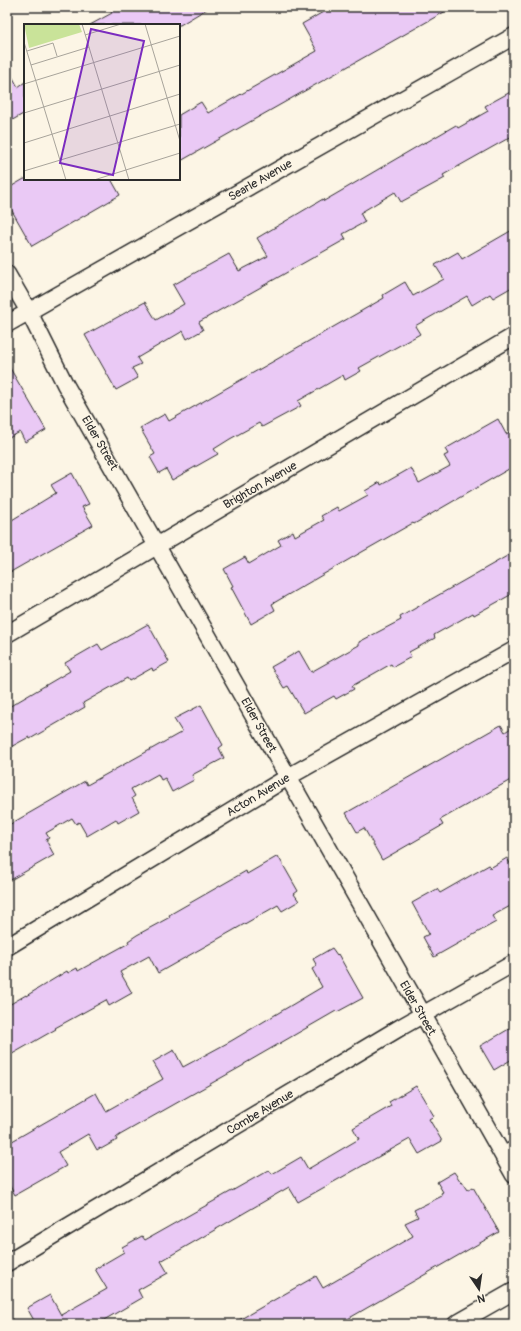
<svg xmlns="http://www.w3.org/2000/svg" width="521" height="1331" font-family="Pangolin,sans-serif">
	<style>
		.building { fill: #eac9f5; stroke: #2b2b2b }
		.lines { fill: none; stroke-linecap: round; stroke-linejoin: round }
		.service-casing { stroke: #2b2b2b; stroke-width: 11 }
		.minor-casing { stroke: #2b2b2b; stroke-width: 19 }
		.service { stroke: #fcf5e5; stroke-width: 8 }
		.minor { stroke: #fcf5e5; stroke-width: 16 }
		.labels { text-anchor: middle; stroke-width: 3; stroke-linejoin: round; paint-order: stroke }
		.street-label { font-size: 12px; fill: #2b2b2b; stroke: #fcf5e5 }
		.inset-road { fill: none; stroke: #a8a49b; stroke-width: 1 }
		.view { fill: #7b2cbf; fill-opacity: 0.15; stroke: #7b2cbf; stroke-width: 2 }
		.inset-edge { fill: none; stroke: #2b2b2b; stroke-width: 2 }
	</style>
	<rect width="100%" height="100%" fill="#fcf5e5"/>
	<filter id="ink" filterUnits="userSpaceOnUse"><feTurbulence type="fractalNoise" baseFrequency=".025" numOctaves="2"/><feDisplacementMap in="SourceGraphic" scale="8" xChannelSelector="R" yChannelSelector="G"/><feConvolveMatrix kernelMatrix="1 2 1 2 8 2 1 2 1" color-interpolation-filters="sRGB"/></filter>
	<g filter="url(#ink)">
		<g class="building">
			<polygon points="109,7 210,7 180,25 90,25 112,13"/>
			<polygon points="332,7 453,7 179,162 179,115 201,102 208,113 317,51 302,24"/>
			<polygon points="7,67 18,87 25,82 25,113 7,123"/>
			<polygon points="514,90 514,135 443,175 445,178 401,202 395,192 360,213 365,222 343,234 346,239 199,322 203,330 187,339 183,331 137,358 141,364 132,368 138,378 116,390 85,335 145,302 156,320 184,304 173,285 229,254 239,271 268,256 257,238 323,199 324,201 425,142 425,143 456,125 458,128 488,111 485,106"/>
			<polygon points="24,179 111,179 120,195 32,246 7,202 7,189"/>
			<polygon points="514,229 514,286 493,298 490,294 472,305 467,296 415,326 420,334 359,368 361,371 345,380 343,375 298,401 301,406 262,427 259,423 230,439 214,449 218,454 172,480 166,469 159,473 150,457 155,454 140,428 165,414 169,421 384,298 383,295 405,282 413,296 444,279 435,265 458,252 462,259"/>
			<polygon points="7,363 46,430 25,442 20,432 7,439"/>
			<polygon points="498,419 506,434 514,430 514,466 414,524 413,523 355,556 272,604 275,610 251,624 231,587 233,586 224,569 245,557 249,564 281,545 278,540 293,531 295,536 324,520 321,516 337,507 339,511 368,495 365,491 380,482 381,485 411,468 419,483 450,466 444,456 448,454 445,449"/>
			<polygon points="72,473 89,504 82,507 93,525 7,574 7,523 56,493 51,485"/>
			<polygon points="514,552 514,593 474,615 473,613 434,635 435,638 409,652 411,657 393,667 391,664 352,686 354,689 336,699 334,696 304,713 288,686 284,688 271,667 299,651 311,672 359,645 359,642 401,620 400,617"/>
			<polygon points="148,624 169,662 153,671 152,668 129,681 127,678 83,703 85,707 30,739 29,737 7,749 7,708 70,671 65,663 98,644 102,650"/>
			<polygon points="201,705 223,745 219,748 224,758 192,775 194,780 172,792 165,778 161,780 158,774 131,789 135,796 132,798 139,811 118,823 116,819 87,836 79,822 76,824 72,818 46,833 49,838 46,840 54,855 7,882 7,826 85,781 87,785 182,732 174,719"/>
			<polygon points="501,725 505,732 514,726 514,778 440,820 443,825 382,860 364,828 357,832 346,813"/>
			<polygon points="278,856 298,891 294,894 299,901 282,911 278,905 158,973 149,956 120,972 132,993 109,1006 106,1000 55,1028 56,1029 7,1057 7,1006 26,995 26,996 67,971 68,973 77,968 78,971 129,943 128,941 137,935 170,917 169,915 246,871 247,874"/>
			<polygon points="507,858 514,871 514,904 492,916 496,922 434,957 423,937 429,934 412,903 437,889 440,893 489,865 490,868"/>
			<polygon points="332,948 337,955 338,954 363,998 337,1012 336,1011 244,1064 244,1065 189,1096 120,1135 116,1138 117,1140 101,1149 100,1148 97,1150 88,1134 58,1152 66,1166 15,1195 7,1181 7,1144 96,1093 106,1111 163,1079 153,1062 174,1050 183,1067 231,1041 322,987 312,969 317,966 313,959"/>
			<polygon points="514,1026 514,1058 494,1070 480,1046"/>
			<polygon points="416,1086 434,1116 429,1119 442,1141 419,1154 410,1139 298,1202 289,1187 161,1261 168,1273 138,1290 142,1298 97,1324 36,1324 27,1308 50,1295 61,1315 107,1289 95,1269 124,1252 122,1247 142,1236 145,1240 269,1170 272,1174 301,1157 308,1169 359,1139 353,1128 391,1106 389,1102"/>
			<polygon points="454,1172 461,1182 462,1181 468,1190 473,1187 499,1232 339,1324 232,1324 316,1276 323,1288 413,1236 405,1223 418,1217 414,1210 442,1196 441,1193 443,1192 437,1182"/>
		</g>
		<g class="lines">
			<g class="service-casing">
				<polyline id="service" points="501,1152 514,1145"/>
			</g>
			<g class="minor-casing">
				<g id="minor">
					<polyline points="7,274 29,312 65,384 514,1175"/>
					<polyline points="7,324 514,36"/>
					<polyline points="7,634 514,336"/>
					<polyline points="7,947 288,777 514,650"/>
					<polyline points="7,1263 401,1027 514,963"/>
					<polyline points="456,1324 514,1291"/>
				</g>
			</g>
			<use href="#service" class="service"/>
			<use href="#minor" class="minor"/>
		</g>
	</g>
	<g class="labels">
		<g class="street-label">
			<text transform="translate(260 180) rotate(-30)" y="4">Searle Avenue</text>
			<text transform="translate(100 443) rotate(60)" y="4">Elder Street</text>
			<text transform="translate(260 485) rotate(-30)" y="4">Brighton Avenue</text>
			<text transform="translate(259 725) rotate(61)" y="4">Elder Street</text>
			<text transform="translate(258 795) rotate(-31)" y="4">Acton Avenue</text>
			<text transform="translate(418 1008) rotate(60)" y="4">Elder Street</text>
			<text transform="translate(260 1112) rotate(-31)" y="4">Combe Avenue</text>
		</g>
	</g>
	<g transform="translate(24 24)">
		<rect width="156" height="156" fill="#fcf5e5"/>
		<path d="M0,0H55L58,8L5,24Z" fill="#c9e399"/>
		<path d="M17,0H31V1L29,6L20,9Z" fill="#c9e399"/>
		<path class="inset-road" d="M58,0L105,156M121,0L156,117M61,11L97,0M0,18L42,156M3,27L29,19L33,32M7,41L65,23M0,60L156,12M0,89L156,41M0,119L156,70M0,147L156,100M70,156L156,129"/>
		<path class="view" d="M67,5L120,17L89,151L36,139Z"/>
		<rect width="156" height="156" class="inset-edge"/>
	</g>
	<rect width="521" height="1331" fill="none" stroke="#fcf5e5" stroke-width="24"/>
	<rect x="12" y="12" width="497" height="1307" fill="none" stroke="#2b2b2b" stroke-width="1.5" filter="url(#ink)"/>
	<g transform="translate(479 1289) rotate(167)" stroke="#fcf5e5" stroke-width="3" paint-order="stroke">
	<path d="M0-3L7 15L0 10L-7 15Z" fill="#2b2b2b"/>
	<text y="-6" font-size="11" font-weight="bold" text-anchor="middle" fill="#2b2b2b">N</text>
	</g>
</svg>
